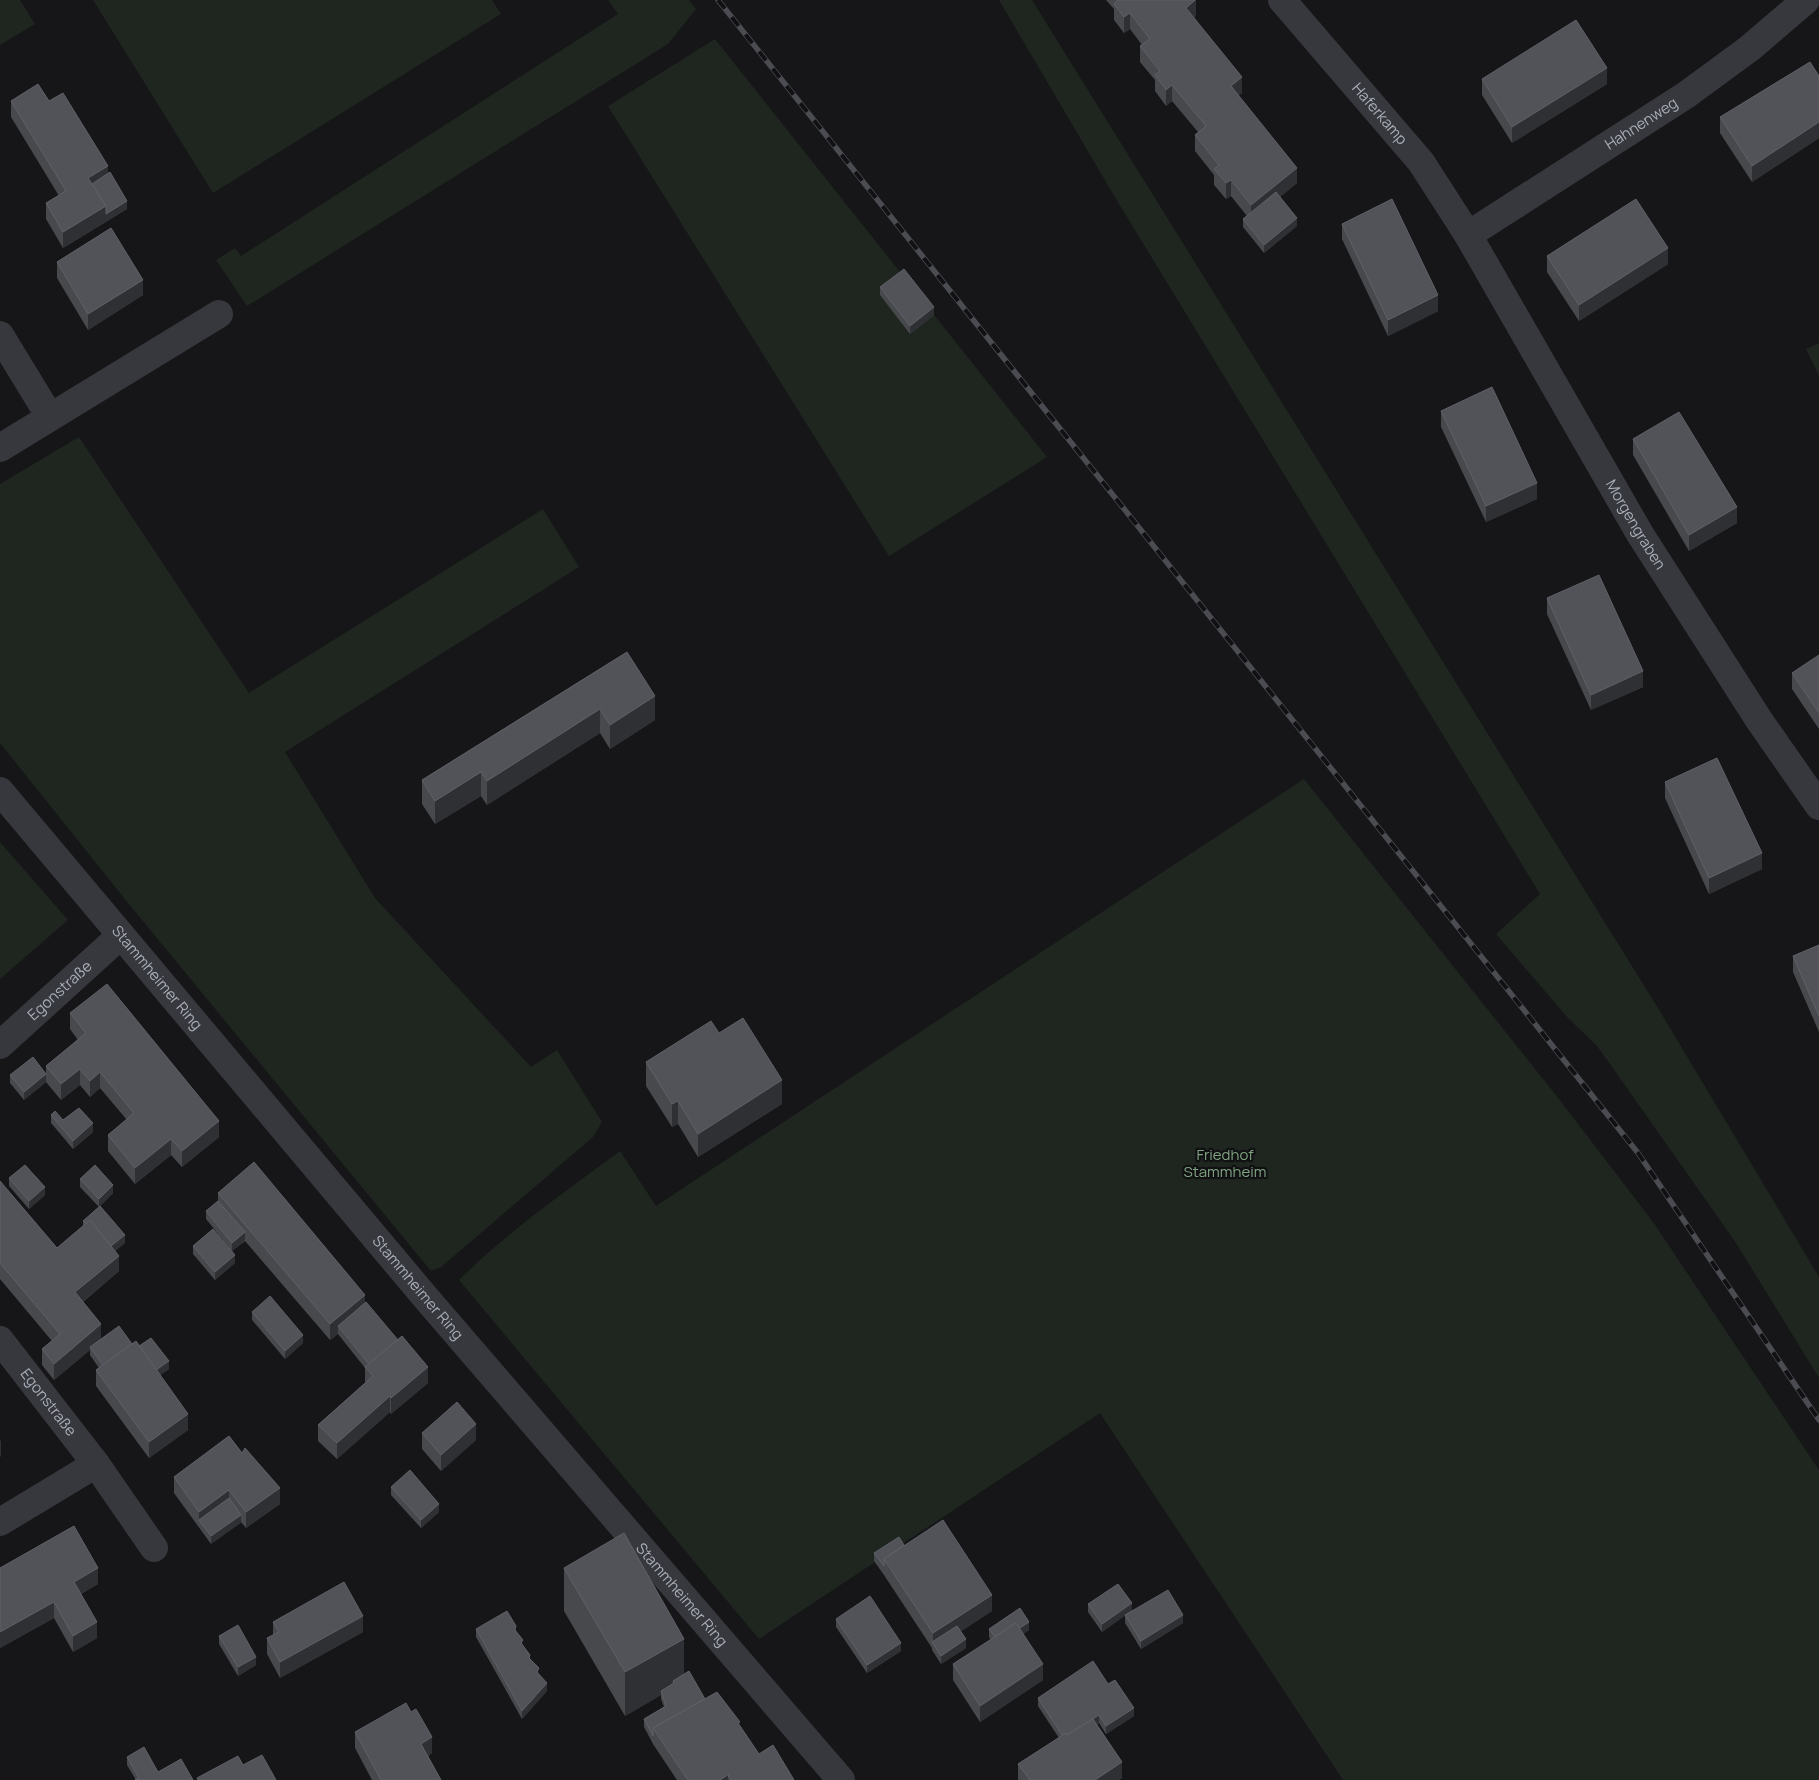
<svg xmlns="http://www.w3.org/2000/svg" width="1819" height="1780" font-family="Manrope,sans-serif">
	<style>
		.green { fill: #1e261f }
		.lines { fill: none; stroke-linecap: round; stroke-linejoin: round }
		.minor { stroke: #37383d; stroke-width: 28 }
		.rail-casing { stroke: #4a4c52; stroke-width: 5.5 }
		.rail { stroke: #111113; stroke-width: 4; stroke-dasharray: 11; stroke-linecap: butt }
		.wall { fill: #47494d }
		.shaded-wall { fill: #2f3033 }
		.building { fill: #525359; stroke: #5f6168 }
		.labels { text-anchor: middle; stroke-width: 4.5; stroke-linejoin: round; paint-order: stroke }
		.street-label { font-size: 15px; fill: #a8adb8; stroke: #111113 }
		.park-label { font-size: 15px; fill: #7fa381; stroke: #111113 }
	</style>
	<rect width="100%" height="100%" fill="#161618"/>
	<g class="green">
		<polygon points="0,0 20,0 35,24 0,45"/>
		<polygon points="93,0 492,0 501,14 213,193"/>
		<polygon points="608,0 689,0 696,9 668,44 247,306 216,260 235,248 241,256 618,14"/>
		<polygon points="999,0 1032,0 1658,1008 1819,1277 1819,1378 1736,1243 1610,1064 1597,1046 1568,1018 1496,934 1540,894 1116,199"/>
		<polygon points="715,39 1047,457 889,556 608,106"/>
		<polygon points="1819,343 1819,376 1806,349"/>
		<polygon points="79,437 249,693 543,509 579,567 285,752 375,898 531,1067 557,1050 602,1122 593,1137 441,1267 431,1271 128,903 0,743 0,484"/>
		<path d="M1304,779L1559,1099L1653,1222L1819,1470V1780H1343L1100,1413L759,1639L459,1280C508,1231 565,1192 620,1151L656,1206Z"/>
		<polygon points="0,842 68,920 0,979"/>
	</g>
	<g class="lines">
		<g class="minor">
			<path id="s1" d="M1282,0L1421,162L1468,235L1640,534L1759,720L1819,806"/>
			<path id="s2" d="M1468,235L1686,95L1750,48L1806,0"/>
			<polyline points="0,335 50,417"/>
			<polyline points="0,448 219,314"/>
			<path id="s3" d="M0,791L426,1298L841,1780"/>
			<path id="s4" d="M0,1045L120,936"/>
			<path id="s5" d="M0,1340L96,1464L154,1548"/>
			<polyline points="0,1522 96,1464"/>
		</g>
		<g class="rail-casing">
			<polyline id="rail" points="718,0 1638,1153 1819,1420"/>
		</g>
		<use href="#rail" class="rail"/>
	</g>
	<g class="wall">
		<polygon points="1106,0 1196,0 1196,16 1194,17 1242,93 1238,96 1297,183 1280,197 1297,226 1264,253 1243,227 1243,219 1247,216 1231,196 1226,199 1214,185 1214,175 1195,151 1195,135 1198,132 1172,101 1166,106 1155,91 1155,80 1140,62 1140,46 1142,45 1130,29 1124,33 1114,20 1114,9"/>
		<polygon points="1819,76 1819,138 1752,182 1720,133 1720,117"/>
		<polygon points="1482,79 1607,84 1512,143 1482,95"/>
		<polygon points="11,101 49,101 108,174 127,209 63,248 46,219 46,203 59,196 11,117"/>
		<polygon points="1342,224 1438,311 1388,336 1342,239"/>
		<polygon points="1547,256 1668,264 1579,321 1547,272"/>
		<polygon points="57,262 143,295 88,330 57,278"/>
		<polygon points="880,287 934,315 910,334 880,295"/>
		<polygon points="1441,411 1537,499 1486,522 1441,427"/>
		<polygon points="1633,439 1737,523 1689,551 1633,455"/>
		<polygon points="1547,598 1643,687 1591,710 1547,614"/>
		<polygon points="627,652 655,720 610,749 600,733 487,805 481,796 435,824 422,804 422,780"/>
		<polygon points="1819,655 1819,729 1792,689 1792,673"/>
		<polygon points="1665,782 1762,869 1709,894 1665,798"/>
		<polygon points="1819,945 1819,1032 1793,972 1793,956"/>
		<polygon points="70,1013 219,1137 182,1167 171,1155 135,1184 108,1151 108,1135 127,1120 100,1088 90,1097 80,1085 61,1100 46,1082 24,1100 10,1083 10,1075 46,1074 46,1066 78,1040 70,1029"/>
		<polygon points="719,1033 782,1104 698,1157 678,1124 672,1127 646,1086 646,1062"/>
		<polygon points="51,1115 63,1120 93,1132 73,1149 51,1123"/>
		<polygon points="9,1178 45,1195 29,1209 9,1186"/>
		<polygon points="80,1179 113,1193 99,1207 80,1187"/>
		<polygon points="0,1181 57,1248 83,1226 83,1221 125,1243 115,1251 119,1271 83,1302 101,1339 132,1344 139,1346 169,1369 160,1375 188,1430 149,1458 96,1386 96,1370 99,1368 90,1355 90,1350 54,1380 42,1365 42,1349 52,1341 0,1279"/>
		<polygon points="218,1193 365,1303 428,1383 391,1414 390,1412 337,1459 318,1441 318,1425 365,1383 365,1368 338,1334 330,1340 245,1241 232,1251 206,1219 206,1211 218,1201"/>
		<polygon points="193,1246 235,1263 215,1280 193,1254"/>
		<polygon points="252,1312 303,1343 285,1359 252,1320"/>
		<polygon points="422,1433 476,1440 441,1471 422,1449"/>
		<polygon points="229,1436 280,1504 246,1528 241,1522 211,1544 174,1493 174,1477"/>
		<polygon points="391,1487 439,1512 421,1528 391,1495"/>
		<polygon points="904,1545 992,1611 961,1631 966,1648 941,1664 932,1650 932,1648 884,1575 874,1561 874,1553"/>
		<polygon points="0,1568 98,1584 81,1594 97,1638 73,1652 54,1618 0,1648"/>
		<polygon points="564,1568 684,1674 705,1699 740,1726 759,1754 794,1780 677,1780 653,1744 644,1727 644,1719 664,1707 661,1699 661,1695 625,1716 564,1611"/>
		<polygon points="1088,1604 1132,1611 1183,1623 1141,1649 1125,1623 1125,1615 1102,1632 1088,1612"/>
		<polygon points="836,1619 901,1651 867,1673 836,1627"/>
		<polygon points="273,1622 363,1632 280,1678 267,1654 267,1638 273,1635"/>
		<polygon points="476,1629 516,1632 539,1675 547,1691 522,1719 476,1637"/>
		<polygon points="989,1629 1029,1630 1023,1634 1043,1680 980,1722 953,1680 953,1664 991,1640 989,1637"/>
		<polygon points="219,1636 256,1665 238,1676 219,1644"/>
		<polygon points="1108,1684 1134,1716 1106,1734 1099,1723 1097,1724 1122,1778 1119,1780 1018,1780 1018,1764 1059,1738 1038,1706 1038,1698"/>
		<polygon points="355,1732 432,1753 428,1756 441,1780 372,1780 355,1748"/>
		<polygon points="127,1757 158,1772 136,1780 127,1765"/>
	</g>
	<g class="shaded-wall">
		<polygon points="1196,0 1196,16 1186,23 1186,8"/>
		<polygon points="1130,13 1130,29 1124,33 1124,17"/>
		<polygon points="1607,68 1607,84 1512,143 1512,127"/>
		<polygon points="1242,77 1242,93 1231,102 1231,86"/>
		<polygon points="1172,85 1172,101 1166,106 1166,90"/>
		<polygon points="1819,122 1819,138 1752,182 1752,166"/>
		<polygon points="108,166 108,182 92,192 88,178"/>
		<polygon points="1297,168 1297,183 1251,221 1251,205"/>
		<polygon points="1231,180 1231,196 1226,199 1226,183"/>
		<polygon points="127,201 127,209 63,248 63,232 106,206"/>
		<polygon points="1297,218 1297,226 1264,253 1264,245"/>
		<polygon points="1668,248 1668,264 1579,321 1579,305"/>
		<polygon points="143,280 143,295 88,330 88,314"/>
		<polygon points="1438,295 1438,311 1388,336 1388,320"/>
		<polygon points="934,307 934,315 910,334 910,326"/>
		<polygon points="1537,483 1537,499 1486,522 1486,506"/>
		<polygon points="1737,507 1737,523 1689,551 1689,535"/>
		<polygon points="1643,671 1643,687 1591,710 1591,695"/>
		<polygon points="655,696 655,720 610,749 610,725"/>
		<polygon points="600,709 600,733 487,805 487,781"/>
		<polygon points="481,772 481,796 435,824 435,801"/>
		<polygon points="1762,853 1762,869 1709,894 1709,878"/>
		<polygon points="80,1069 80,1085 61,1100 61,1084"/>
		<polygon points="100,1072 100,1088 90,1097 90,1081"/>
		<polygon points="46,1074 46,1082 24,1100 24,1092"/>
		<polygon points="782,1080 782,1104 698,1157 698,1134"/>
		<polygon points="678,1101 678,1124 672,1127 672,1104"/>
		<polygon points="219,1121 219,1137 182,1167 182,1151"/>
		<polygon points="93,1123 93,1132 73,1149 73,1141"/>
		<polygon points="171,1139 171,1155 135,1184 135,1168"/>
		<polygon points="113,1185 113,1193 99,1207 99,1199"/>
		<polygon points="45,1187 45,1195 29,1209 29,1201"/>
		<polygon points="245,1232 245,1240 232,1251 232,1243"/>
		<polygon points="125,1235 125,1243 107,1257 107,1249"/>
		<polygon points="235,1255 235,1263 215,1280 215,1272"/>
		<polygon points="119,1256 119,1271 75,1308 75,1292"/>
		<polygon points="365,1295 365,1311 338,1326 338,1334 330,1340 330,1324"/>
		<polygon points="101,1324 101,1340 90,1347 90,1350 54,1380 54,1364"/>
		<polygon points="303,1335 303,1343 285,1359 285,1351"/>
		<polygon points="169,1361 169,1369 153,1380 153,1372"/>
		<polygon points="428,1367 428,1383 391,1414 391,1398"/>
		<polygon points="390,1396 390,1412 337,1459 337,1443"/>
		<polygon points="188,1414 188,1430 149,1458 149,1442"/>
		<polygon points="476,1424 476,1440 441,1471 441,1455"/>
		<polygon points="1,1440 1,1456 0,1457 0,1441"/>
		<polygon points="280,1488 280,1504 246,1528 246,1512"/>
		<polygon points="229,1490 229,1506 199,1520 199,1512"/>
		<polygon points="439,1504 439,1512 421,1528 421,1520"/>
		<polygon points="241,1515 241,1523 211,1544 211,1536"/>
		<polygon points="98,1568 98,1584 74,1598 74,1582"/>
		<polygon points="992,1595 992,1611 936,1648 933,1643 933,1633"/>
		<polygon points="54,1602 54,1618 0,1648 0,1632"/>
		<polygon points="1132,1603 1132,1611 1102,1632 1102,1624"/>
		<polygon points="1183,1615 1183,1623 1141,1649 1141,1641"/>
		<polygon points="363,1616 363,1632 280,1678 280,1662"/>
		<polygon points="97,1622 97,1638 73,1652 73,1636"/>
		<polygon points="1029,1622 1029,1630 998,1651 998,1643"/>
		<polygon points="684,1639 684,1682 674,1683 673,1681 673,1689 661,1691 661,1695 625,1716 625,1672"/>
		<polygon points="966,1639 966,1648 941,1664 941,1656"/>
		<polygon points="901,1643 901,1651 867,1673 867,1665"/>
		<polygon points="256,1657 256,1665 238,1676 238,1667"/>
		<polygon points="1043,1664 1043,1680 980,1722 980,1706"/>
		<polygon points="547,1683 547,1691 522,1719 522,1711"/>
		<polygon points="1134,1708 1134,1716 1106,1734 1106,1726"/>
		<polygon points="1099,1715 1099,1723 1093,1727 1090,1721"/>
		<polygon points="432,1737 432,1753 421,1760 421,1744"/>
		<polygon points="1122,1762 1122,1778 1119,1780 1095,1780"/>
		<polygon points="729,1774 728,1780 720,1780"/>
	</g>
	<g class="building">
		<polygon points="1118,0 1195,0 1186,8 1242,77 1231,86 1297,168 1251,205 1231,180 1226,183 1214,169 1219,165 1195,135 1206,126 1172,85 1166,90 1155,75 1160,71 1140,46 1150,39 1130,13 1124,17 1114,4"/>
		<polygon points="1576,20 1607,68 1512,127 1482,79"/>
		<polygon points="1810,62 1819,76 1819,122 1752,166 1720,117"/>
		<polygon points="38,84 49,101 63,93 108,166 88,178 106,206 63,232 46,203 66,191 11,101"/>
		<polygon points="110,172 127,201 106,214 106,206 92,184"/>
		<polygon points="1276,192 1297,218 1264,245 1243,219"/>
		<polygon points="1392,199 1438,295 1388,320 1342,224"/>
		<polygon points="1636,199 1668,248 1579,305 1547,256"/>
		<polygon points="111,228 143,280 88,314 57,262"/>
		<polygon points="904,269 934,307 910,326 880,287"/>
		<polygon points="1492,387 1537,483 1486,506 1441,411"/>
		<polygon points="1679,412 1737,507 1689,535 1633,439"/>
		<polygon points="1599,575 1643,671 1591,695 1547,598"/>
		<polygon points="627,652 655,696 610,725 600,709 487,781 481,772 435,801 422,780"/>
		<polygon points="1819,655 1819,713 1792,673"/>
		<polygon points="1717,758 1762,853 1709,878 1665,782"/>
		<polygon points="1819,945 1819,1016 1793,956"/>
		<polygon points="107,984 219,1121 182,1151 171,1139 135,1168 108,1135 134,1113 100,1072 90,1081 80,1069 61,1084 46,1066 86,1033 70,1013"/>
		<polygon points="743,1018 782,1080 698,1134 678,1101 672,1104 646,1062 711,1021 719,1033"/>
		<polygon points="33,1057 46,1074 24,1092 10,1075"/>
		<polygon points="79,1108 93,1123 73,1141 51,1115 55,1111 63,1120"/>
		<polygon points="254,1162 365,1295 330,1324 218,1193"/>
		<polygon points="25,1165 45,1187 29,1201 9,1178"/>
		<polygon points="95,1165 113,1185 99,1199 80,1179"/>
		<polygon points="0,1181 57,1248 90,1220 119,1256 75,1292 101,1324 54,1364 42,1349 60,1334 0,1263"/>
		<polygon points="218,1201 245,1232 232,1243 206,1211"/>
		<polygon points="100,1206 125,1235 111,1246 90,1220 86,1224 83,1221"/>
		<polygon points="213,1229 235,1255 215,1272 193,1246"/>
		<polygon points="270,1296 303,1335 285,1351 252,1312"/>
		<polygon points="366,1302 398,1340 369,1364 338,1326"/>
		<polygon points="119,1326 132,1344 103,1365 90,1347"/>
		<polygon points="402,1336 428,1367 391,1398 390,1396 337,1443 318,1425 373,1376 365,1367"/>
		<polygon points="151,1338 169,1361 156,1370 139,1346"/>
		<polygon points="136,1341 188,1414 149,1442 96,1370"/>
		<polygon points="457,1402 476,1424 441,1455 422,1433"/>
		<polygon points="229,1436 242,1453 245,1448 280,1488 246,1512 229,1490 199,1512 174,1477"/>
		<polygon points="410,1470 439,1504 421,1520 391,1487"/>
		<polygon points="229,1498 241,1515 211,1536 199,1520"/>
		<polygon points="943,1520 992,1595 933,1633 884,1559"/>
		<polygon points="74,1526 98,1568 74,1582 97,1622 73,1636 54,1602 0,1632 0,1568"/>
		<polygon points="624,1533 684,1639 625,1672 564,1568"/>
		<polygon points="899,1537 904,1545 884,1559 884,1566 874,1553"/>
		<polygon points="344,1582 363,1616 280,1662 267,1638 279,1632 273,1622"/>
		<polygon points="1118,1584 1132,1603 1102,1624 1088,1604"/>
		<polygon points="1168,1590 1183,1615 1141,1641 1125,1615"/>
		<polygon points="870,1596 901,1643 867,1665 836,1619"/>
		<polygon points="1020,1608 1029,1622 1020,1628 1016,1623 995,1637 989,1629"/>
		<polygon points="507,1611 516,1626 515,1630 523,1640 521,1643 530,1655 529,1658 539,1668 537,1672 547,1683 522,1711 476,1629"/>
		<polygon points="1016,1623 1043,1664 980,1706 953,1664"/>
		<polygon points="238,1625 256,1657 238,1667 219,1636"/>
		<polygon points="957,1626 966,1639 941,1656 932,1642"/>
		<polygon points="1093,1661 1108,1684 1115,1680 1134,1708 1106,1726 1099,1715 1067,1735 1066,1733 1062,1735 1038,1698"/>
		<polygon points="689,1671 705,1699 653,1728 653,1736 644,1719 666,1706 661,1691 674,1683 673,1681"/>
		<polygon points="717,1692 740,1722 738,1723 759,1754 773,1745 794,1780 731,1780 728,1776 729,1774 720,1780 688,1780 653,1728"/>
		<polygon points="406,1703 411,1712 416,1709 432,1737 421,1744 441,1780 381,1780 355,1732"/>
		<polygon points="1093,1719 1122,1762 1095,1780 1030,1780 1018,1764 1066,1733 1067,1735"/>
		<polygon points="144,1747 158,1772 181,1759 193,1780 135,1780 139,1778 127,1757"/>
		<polygon points="262,1755 276,1780 198,1780 197,1778 238,1756 243,1765"/>
	</g>
	<g class="labels">
		<g class="street-label">
			<text dy="5" stroke="none"><textPath href="#s1" startOffset="150">Haferkamp</textPath></text>
			<text dy="5" stroke="none"><textPath href="#s2" startOffset="206">Hahnenweg</textPath></text>
			<text dy="5" stroke="none"><textPath href="#s1" startOffset="635">Morgengraben</textPath></text>
			<text dy="5" stroke="none"><textPath href="#s3" startOffset="244">Stammheimer Ring</textPath></text>
			<text dy="5" stroke="none"><textPath href="#s4" startOffset="81">Egonstraße</textPath></text>
			<text dy="5" stroke="none"><textPath href="#s3" startOffset="649">Stammheimer Ring</textPath></text>
			<text dy="5" stroke="none"><textPath href="#s5" startOffset="79">Egonstraße</textPath></text>
			<text dy="5" stroke="none"><textPath href="#s3" startOffset="1054">Stammheimer Ring</textPath></text>
		</g>
		<g class="park-label">
			<text x="1225" y="1160">Friedhof<tspan x="1225" dy="17">Stammheim</tspan></text>
		</g>
	</g>
</svg>
